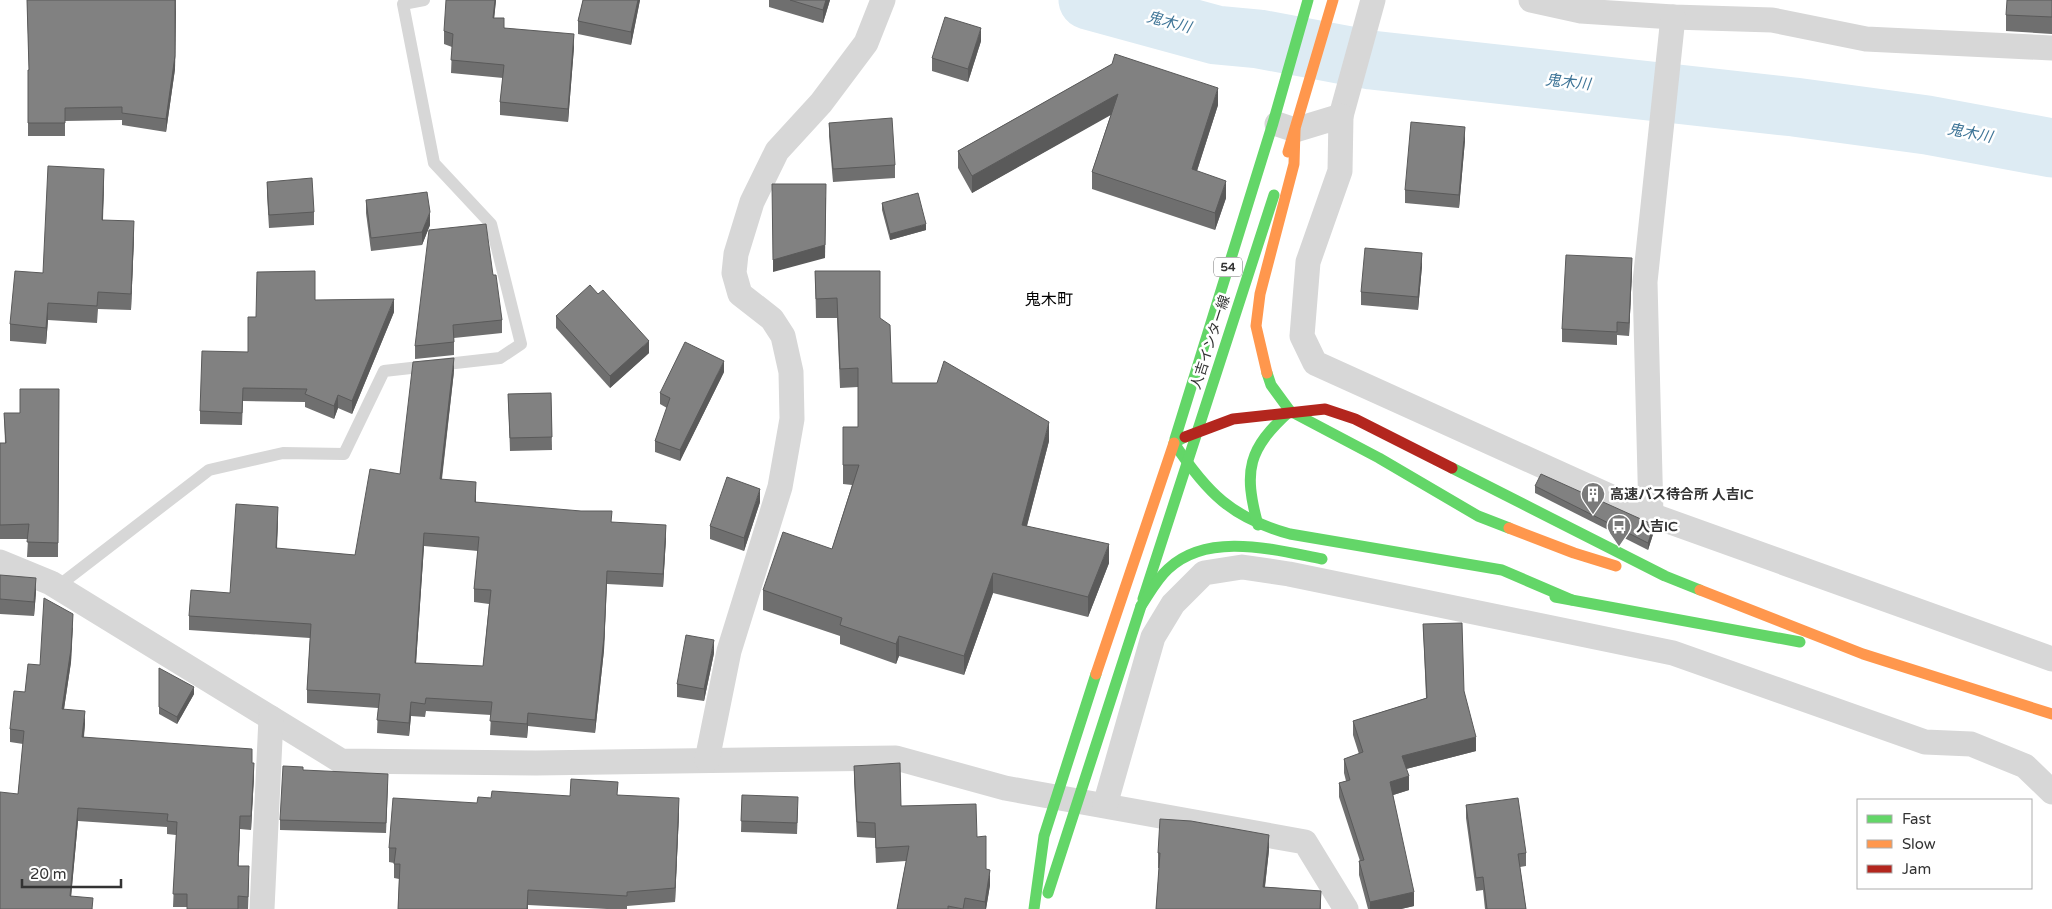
<svg xmlns="http://www.w3.org/2000/svg" width="2052" height="909" font-family="'Varela Round','Noto Sans JP',sans-serif">
	<style>
		.lines { fill: none; stroke-linecap: round; stroke-linejoin: round }
		.river { stroke: #ddebf3; stroke-width: 59 }
		.lane { stroke: #d7d7d7; stroke-width: 12 }
		.street { stroke: #d7d7d7; stroke-width: 25 }
		.fast { stroke: #63d668; stroke-width: 11 }
		.slow { stroke: #ff974d; stroke-width: 11 }
		.jam { stroke: #b3261e; stroke-width: 11 }
		.wall { fill: #6f6f6f; fill-rule: evenodd }
		.shaded-wall { fill: #5a5a5a }
		.building { fill: #818181; stroke: #5a5a5a; fill-rule: evenodd }
		.labels { text-anchor: middle; stroke-width: 5; stroke-linejoin: round; paint-order: stroke }
		.shield { fill: #fff; stroke: #707070; stroke-width: 1 }
		.shield-label { font-size: 12px; font-weight: bold; fill: #333 }
		.street-label { font-size: 14px; fill: #333; stroke: #fff }
		.poi-label { font-size: 14px; font-weight: bold; fill: #333; stroke: #fff; text-anchor: start }
		.water-label { font-size: 15px; font-style: italic; fill: #3f7597; stroke: #fff }
		.quarter-label { font-size: 16px; fill: #000; stroke: #fff }
	</style>
	<rect width="100%" height="100%" fill="#fff"/>
	<g class="lines">
		<polyline class="river" points="1088,0 1216,35 1259,39 1371,60 1794,107 1927,125 2052,148"/>
		<polyline class="lane" points="57,587 209,470 283,453 344,454 384,371 500,358 521,344 491,224 434,163 403,4 424,0"/>
		<g class="street">
			<polyline points="1531,0 1581,11 1673,17 1772,20 1866,39 2052,48"/>
			<polyline points="1341,116 1373,0"/>
			<polyline points="1277,124 1295,130 1341,116 1340,171 1308,262 1302,336 1315,363 1651,515 2052,659"/>
			<polyline points="1651,515 1645,282 1673,17"/>
			<polyline points="0,562 51,583 341,761 536,763 896,758 1005,788 1305,842 1346,909"/>
			<polyline points="707,760 729,651 780,487 792,419 791,372 783,336 772,319 740,294 734,273 736,254 752,202 777,151 821,103 866,43 883,0"/>
			<polyline points="1105,805 1153,637 1173,604 1204,573 1242,567 1289,574 1673,653 1925,742 1971,744 2025,766 2052,792"/>
			<polyline points="262,909 271,718"/>
		</g>
		<g class="fast">
			<polyline points="1267,373 1271,385 1290,411 1379,458 1478,516 1509,528"/>
			<path d="M1185,437L1174,443C1207,493 1232,518 1290,534L1502,570L1572,600"/>
			<polyline points="1175,439 1273,123 1308,0"/>
			<polyline points="1452,468 1665,576 1700,590"/>
			<path d="M1258,525C1243,470 1248,449 1290,411"/>
			<polyline points="1555,597 1800,642"/>
			<polyline points="1143,599 1274,195"/>
			<path d="M1141,606C1149,594 1157,579 1168,569C1208,531 1275,550 1322,559"/>
			<polyline points="1048,893 1141,606"/>
			<polyline points="1034,909 1044,836 1096,674"/>
		</g>
		<g class="slow">
			<polyline points="1288,152 1333,0"/>
			<polyline points="1267,373 1256,326 1260,294 1294,164 1295,130"/>
			<polyline points="1509,528 1574,553 1616,566"/>
			<polyline points="1700,590 1863,654 2052,714"/>
			<polyline points="1096,674 1174,443"/>
		</g>
		<polyline class="jam" points="1185,437 1233,419 1325,409 1355,419 1452,468"/>
	</g>
	<g class="wall">
		<polygon points="27,0 176,0 175,69 166,132 122,125 122,120 65,121 65,136 28,136 28,70 29,70"/>
		<polygon points="496,0 494,18 504,28 574,47 568,122 500,115 500,102 503,78 451,73 452,47 444,44 444,31"/>
		<polygon points="583,0 640,0 631,45 578,34 578,21"/>
		<polygon points="769,0 830,0 823,23 769,7"/>
		<polygon points="2052,0 2052,34 2006,31 2006,15"/>
		<polygon points="981,41 968,82 932,71 932,58"/>
		<polygon points="1112,64 1218,105 1197,171 1226,198 1215,230 1092,189 1092,172 1111,114 972,193 958,168 958,151"/>
		<polygon points="829,123 895,165 895,178 833,182 829,136"/>
		<polygon points="1465,140 1459,208 1405,203 1405,190"/>
		<polygon points="267,182 314,212 314,225 269,228 267,195"/>
		<polygon points="104,185 103,220 134,237 131,310 98,309 97,323 48,320 46,344 10,341 10,324 43,273"/>
		<polygon points="366,200 430,225 422,245 371,251 366,213"/>
		<polygon points="882,203 926,230 890,240 882,210"/>
		<polygon points="1422,266 1418,310 1361,305 1361,292"/>
		<polygon points="815,271 880,318 892,383 1049,441 1027,526 1109,563 1088,617 993,593 964,675 899,656 896,664 840,644 840,636 763,610 763,590 832,549 852,485 843,484 843,427 858,427 858,387 840,388 837,318 816,318"/>
		<polygon points="1632,271 1629,336 1617,335 1617,345 1562,342 1562,329"/>
		<polygon points="493,275 502,320 502,333 454,338 454,355 415,359 415,346"/>
		<polygon points="598,294 649,353 610,388 556,328 556,316"/>
		<polygon points="315,300 394,312 352,414 338,408 334,419 305,407 305,402 243,401 242,425 200,424 200,411 248,352"/>
		<path d="M454,371L442,479L476,495V502L612,522L666,538L663,587L607,584L604,650L595,733L528,726L527,738L490,735L491,715L426,711L425,717L411,716L409,736L377,733L378,708L307,703V690L310,638L189,630V616L230,593L278,520L277,549L355,555L400,474ZM424,546L478,551L474,589V602L489,604L483,666L416,663Z"/>
		<polygon points="724,372 680,461 655,452 655,441 667,408 660,404 660,393"/>
		<polygon points="59,389 58,557 27,557 28,539 0,539 0,443 5,443 4,413 20,413"/>
		<polygon points="551,393 552,450 510,451 508,394"/>
		<polygon points="1535,486 1654,531 1648,550 1535,493"/>
		<polygon points="760,502 744,551 710,539 710,526"/>
		<polygon points="0,575 36,592 34,616 0,614"/>
		<polygon points="1423,624 1464,691 1476,751 1406,769 1409,790 1393,795 1414,906 1401,909 1368,909 1359,875 1359,861 1360,861 1339,797 1339,783 1346,781 1344,773 1344,759 1359,754 1353,735 1353,721 1426,698"/>
		<polygon points="73,627 71,662 64,709 85,724 84,737 252,763 254,776 251,830 240,829 238,866 249,879 248,909 187,909 187,907 173,907 176,835 167,834 167,827 78,821 71,896 93,909 0,909 18,794 23,744 10,742 10,729 25,692 40,665"/>
		<polygon points="714,653 704,701 677,697 677,684"/>
		<polygon points="159,668 194,694 177,724 159,714"/>
		<polygon points="854,766 901,806 977,837 990,885 986,909 897,909 906,861 876,863 875,838 857,837 854,781"/>
		<polygon points="303,770 388,784 386,833 280,830 280,820"/>
		<polygon points="618,795 679,813 675,902 627,906 627,909 607,909 528,905 528,909 398,909 399,879 394,878 394,863 389,862 389,848 477,803 491,798"/>
		<polygon points="742,795 798,808 797,834 741,832"/>
		<polygon points="1466,805 1526,853 1526,866 1520,867 1526,909 1485,909 1483,890 1476,891 1466,818"/>
		<polygon points="1269,850 1265,887 1321,891 1321,909 1156,909 1159,868 1158,868 1158,853"/>
	</g>
	<g class="shaded-wall">
		<polygon points="176,0 175,69 166,132 166,119"/>
		<polygon points="495,0 496,0 493,30 493,18"/>
		<polygon points="638,0 640,0 631,45 631,32"/>
		<polygon points="826,0 830,0 823,23 823,10"/>
		<polygon points="981,28 981,41 968,82 968,69"/>
		<polygon points="574,34 574,47 568,122 568,109"/>
		<polygon points="1218,88 1218,105 1192,186 1192,169"/>
		<polygon points="1118,94 1118,111 972,193 972,176"/>
		<polygon points="1465,127 1465,140 1459,208 1459,195"/>
		<polygon points="104,169 104,185 102,236 102,220"/>
		<polygon points="1226,181 1226,198 1215,230 1215,213"/>
		<polygon points="826,197 825,258 773,272 773,260"/>
		<polygon points="430,212 430,225 422,245 422,232"/>
		<polygon points="134,221 134,237 131,310 131,294"/>
		<polygon points="926,224 926,230 890,240 890,234"/>
		<polygon points="1422,253 1422,266 1418,310 1418,297"/>
		<polygon points="1632,258 1632,271 1629,336 1629,323"/>
		<polygon points="394,299 394,312 352,414 352,401"/>
		<polygon points="48,303 48,320 46,344 46,328"/>
		<polygon points="649,341 649,353 610,388 610,376"/>
		<polygon points="454,358 454,371 440,492 440,479"/>
		<polygon points="724,361 724,372 680,461 680,450"/>
		<polygon points="338,395 338,408 334,419 334,406"/>
		<polygon points="1049,422 1049,441 1022,544 1022,525"/>
		<polygon points="476,482 476,495 475,515 475,502"/>
		<polygon points="760,489 760,502 744,551 744,538"/>
		<polygon points="278,507 278,520 276,562 276,548"/>
		<polygon points="666,525 666,538 663,587 663,574"/>
		<polygon points="1654,525 1654,531 1648,550 1648,543"/>
		<polygon points="424,533 424,546 415,677 415,663"/>
		<polygon points="1109,544 1109,563 1088,617 1088,597"/>
		<polygon points="607,571 604,650 595,733 595,720"/>
		<polygon points="993,573 993,593 964,675 964,656"/>
		<polygon points="36,578 36,592 34,616 34,602"/>
		<polygon points="73,614 71,662 62,722 62,709"/>
		<polygon points="899,636 899,656 896,664 896,644"/>
		<polygon points="714,640 714,653 704,701 704,689"/>
		<polygon points="194,687 194,694 177,724 177,717"/>
		<polygon points="411,702 411,716 409,736 409,723"/>
		<polygon points="85,711 85,724 82,750 82,737"/>
		<polygon points="528,713 528,726 527,738 527,724"/>
		<polygon points="1476,737 1476,751 1402,770 1402,756"/>
		<polygon points="254,763 254,776 251,830 251,816"/>
		<polygon points="1409,776 1409,790 1390,796 1390,782"/>
		<polygon points="679,798 679,813 675,902 675,888"/>
		<polygon points="78,808 78,821 70,909 70,896"/>
		<polygon points="240,816 240,829 238,879 238,866"/>
		<polygon points="1269,835 1269,850 1263,902 1263,887"/>
		<polygon points="990,870 990,885 986,909 985,909 985,902"/>
		<polygon points="528,890 528,909 527,909"/>
		<polygon points="1414,892 1414,906 1401,909 1370,909 1370,902"/>
	</g>
	<g class="building">
		<polygon points="27,0 175,0 175,56 166,119 122,113 122,107 65,108 65,123 28,123 28,70 29,70"/>
		<polygon points="446,0 495,0 493,18 504,18 504,28 574,34 568,109 500,102 504,65 451,60 453,34 444,31"/>
		<polygon points="583,0 638,0 631,32 578,21"/>
		<polygon points="790,0 826,0 823,10"/>
		<polygon points="2007,0 2052,0 2052,17 2006,15"/>
		<polygon points="945,17 981,28 968,69 932,58"/>
		<polygon points="1115,54 1218,88 1192,169 1226,181 1215,213 1092,172 1118,94 972,176 958,151 1112,64"/>
		<polygon points="892,118 895,165 833,169 829,123"/>
		<polygon points="1411,122 1465,127 1459,195 1405,190"/>
		<polygon points="48,166 104,169 102,220 134,221 131,294 98,292 97,306 48,303 46,328 10,324 15,271 43,273"/>
		<polygon points="312,178 314,212 269,215 267,182"/>
		<polygon points="772,184 826,184 825,245 773,260"/>
		<polygon points="427,192 430,212 422,232 371,238 366,200"/>
		<polygon points="918,193 926,224 890,234 882,203"/>
		<polygon points="486,224 493,275 496,275 502,320 453,325 454,342 415,346 429,230"/>
		<polygon points="1365,248 1422,253 1418,297 1361,292"/>
		<polygon points="1566,255 1632,258 1629,323 1617,322 1617,332 1562,329"/>
		<polygon points="315,271 315,300 394,299 352,401 338,395 334,406 305,394 307,389 243,388 242,413 200,411 202,351 248,352 248,317 256,317 257,272"/>
		<polygon points="815,271 880,271 880,318 890,325 892,383 937,383 944,361 1049,422 1022,525 1109,544 1088,597 993,573 964,656 899,636 896,644 840,625 842,618 763,590 783,532 832,549 859,465 843,465 843,427 858,427 858,368 840,369 837,298 816,299"/>
		<polygon points="590,285 598,294 603,290 649,341 610,376 556,316"/>
		<polygon points="685,342 724,361 680,450 655,441 670,398 660,393"/>
		<path d="M454,358L440,479L476,482L475,502L581,511H612L611,522L666,525L663,574L607,571L604,637L595,720L528,713L527,724L490,721L492,702L426,698L425,704L411,702L409,723L377,720L380,694L307,690L311,624L189,616L191,590L230,593L236,504L278,507L276,548L355,555L370,469L400,474L413,362ZM424,533L479,537L474,589L491,590L483,666L415,663Z"/>
		<polygon points="20,389 59,389 58,543 27,542 29,524 0,525 0,443 6,443 4,413 20,413"/>
		<polygon points="551,393 552,437 510,438 508,394"/>
		<polygon points="1541,474 1654,525 1648,543 1535,486"/>
		<polygon points="727,477 760,489 744,538 710,526"/>
		<polygon points="0,575 36,578 34,602 0,599"/>
		<polygon points="44,598 73,614 71,649 62,709 85,711 82,737 252,749 252,763 254,763 251,816 240,816 238,866 249,866 248,897 238,896 238,909 187,909 187,894 173,894 177,822 167,821 168,814 78,808 70,896 93,898 92,909 0,909 0,792 18,794 24,731 10,729 14,691 25,692 28,664 40,665"/>
		<polygon points="1462,623 1464,691 1476,737 1402,756 1409,776 1390,782 1414,892 1370,902 1359,861 1364,860 1339,783 1350,780 1344,759 1363,752 1353,721 1427,698 1423,624"/>
		<polygon points="686,635 714,640 704,689 677,684"/>
		<polygon points="159,668 194,687 177,717 159,707"/>
		<polygon points="900,763 901,806 976,804 977,837 986,836 986,869 990,870 985,902 965,898 963,909 948,906 948,909 897,909 909,846 876,848 875,823 857,822 854,766"/>
		<polygon points="283,766 303,767 303,770 388,774 386,823 280,820"/>
		<polygon points="571,779 618,782 617,795 679,798 675,888 627,892 627,896 528,890 527,909 398,909 400,864 394,864 396,848 389,848 393,798 477,803 478,797 491,798 492,791 570,796"/>
		<polygon points="742,795 798,797 797,823 741,821"/>
		<polygon points="1518,798 1526,853 1518,854 1526,909 1487,909 1483,877 1476,878 1466,805"/>
		<polygon points="1160,819 1191,821 1269,835 1263,887 1321,891 1320,909 1156,909 1160,853 1158,853"/>
	</g>
	<defs>
		<g id="building-pin" transform="scale(1.25)"><path d="M0 17L-7.5 6A9.5 9.5 0 1 1 7.5 6Z" fill="#7a7a7a" stroke="#fff"/><path d="M-4-6H4V6H1V3H-1V6H-4ZM-2.5-4.3h1.7v1.8h-1.7ZM.8-4.3h1.7v1.8H.8ZM-2.5-1h1.7V.8h-1.7ZM.8-1h1.7V.8H.8Z" fill="#fff"/></g>
		<g id="bus-pin" transform="scale(1.25)"><path d="M0 17L-7.5 6A9.5 9.5 0 1 1 7.5 6Z" fill="#7a7a7a" stroke="#fff"/><path d="M-5-6H5V4H4V6H2V4H-2V6H-4V4H-5ZM-3.5-4V0h7V-4ZM-3.5 1.2v1.5H-2V1.2ZM2 1.2v1.5H3.5V1.2Z" fill="#fff"/></g>
	</defs>
	<g fill-rule="evenodd">
		<use href="#building-pin" x="1593" y="494"/>
		<use href="#bus-pin" x="1619" y="526"/>
	</g>
	<g class="labels">
		<rect class="shield" x="1214" y="257.5" width="28" height="19" rx="4"/>
		<g class="shield-label">
			<text x="1228" y="271">54</text>
		</g>
		<g class="street-label">
			<text transform="translate(1210 342) rotate(-72)" y="5">人吉インター線</text>
		</g>
		<g class="poi-label">
			<text x="1610" y="499">高速バス待合所 人吉IC</text>
			<text x="1636" y="531">人吉IC</text>
		</g>
		<g class="water-label">
			<text transform="translate(1169 22) rotate(15)" y="5">鬼木川</text>
			<text transform="translate(1568 82) rotate(6)" y="5">鬼木川</text>
			<text transform="translate(1970 133) rotate(11)" y="5">鬼木川</text>
		</g>
		<g class="quarter-label">
			<text x="1049" y="305">鬼木町</text>
		</g>
	</g>
	<rect x="1857" y="799" width="175" height="90" fill="#ffffff" stroke="#adadad"/>
	<rect x="1867" y="815" width="25" height="8" fill="#63d668" stroke="#adadad"/>
	<text x="1902" y="824" font-size="15" fill="#333333">Fast</text>
	<rect x="1867" y="840" width="25" height="8" fill="#ff974d" stroke="#adadad"/>
	<text x="1902" y="849" font-size="15" fill="#333333">Slow</text>
	<rect x="1867" y="865" width="25" height="8" fill="#b3261e" stroke="#adadad"/>
	<text x="1902" y="874" font-size="15" fill="#333333">Jam</text>
	<path d="M22 879v8h99v-8" fill="none" stroke="#333333" stroke-width="2.5"/>
	<text x="30" y="879" font-size="15" fill="#333333" stroke="#ffffff" stroke-width="4" paint-order="stroke">20 m</text>
</svg>
